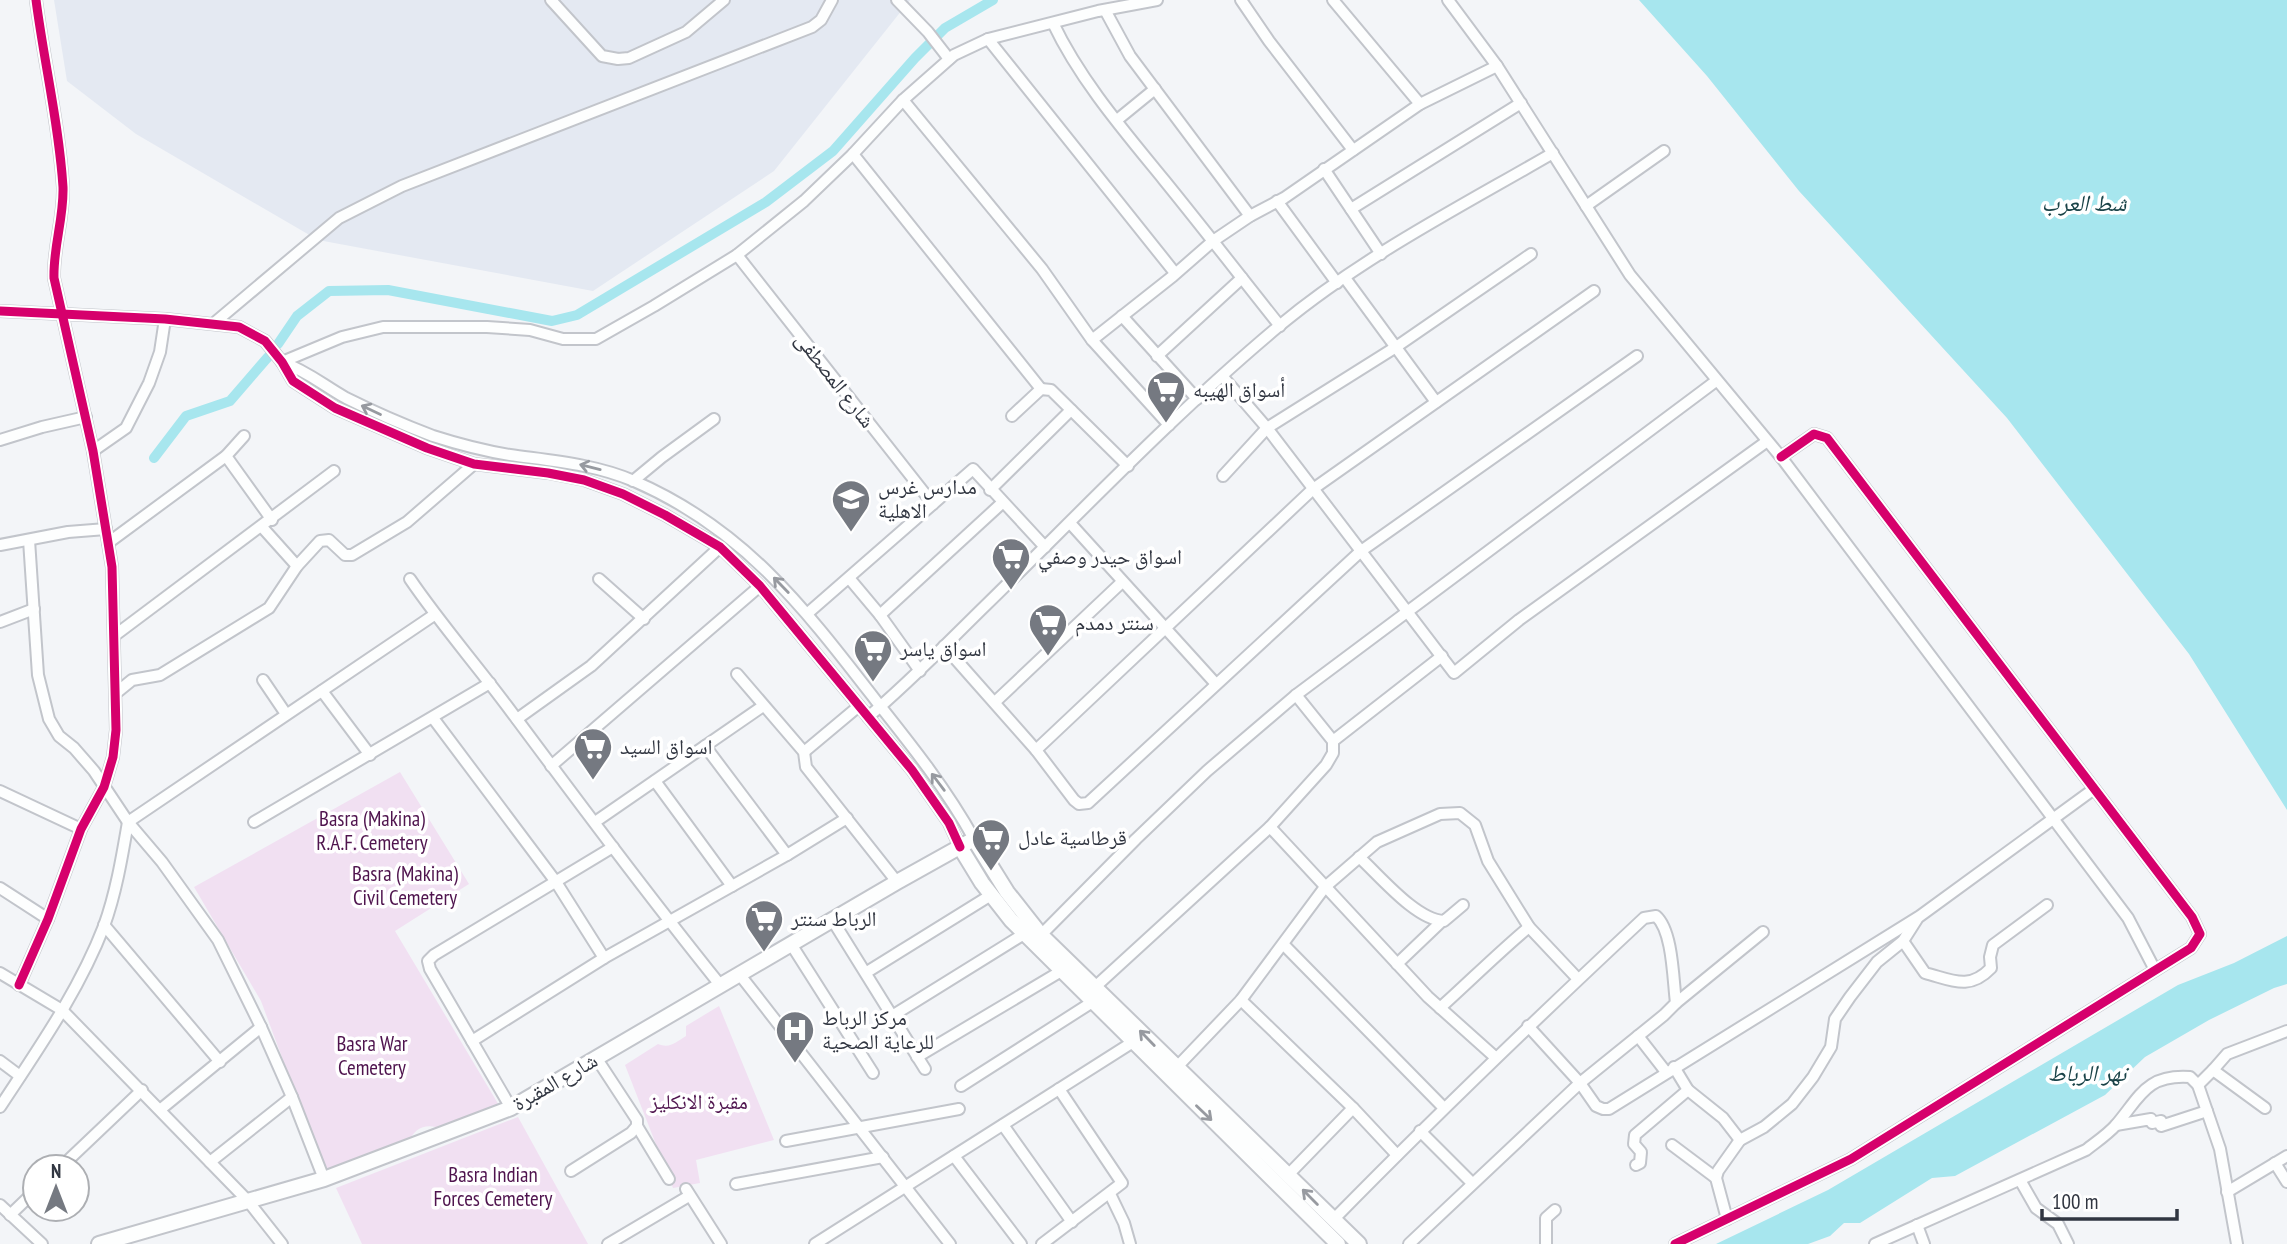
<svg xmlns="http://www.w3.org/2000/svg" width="2287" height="1244" font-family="'PT Sans Narrow','Noto Naskh Arabic',sans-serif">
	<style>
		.built { fill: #e4e9f2 }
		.green { fill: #f1e0f2 }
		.water { fill: #a7e6ee }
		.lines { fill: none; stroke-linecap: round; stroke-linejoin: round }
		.canal { stroke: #a7e6ee; stroke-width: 10 }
		.minor-casing { stroke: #c2c5cb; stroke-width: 14 }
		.major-casing { stroke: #c2c5cb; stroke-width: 18 }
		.minor { stroke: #fdfefe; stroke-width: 10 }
		.major { stroke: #fdfefe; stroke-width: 14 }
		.cycleway-casing { stroke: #fff; stroke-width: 13 }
		.cycleway { stroke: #d6006c; stroke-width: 9 }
		.oneway { stroke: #979aa0 }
		.labels { text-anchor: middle; stroke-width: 7; stroke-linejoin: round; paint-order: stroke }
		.street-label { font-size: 21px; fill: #313641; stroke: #fff }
		.poi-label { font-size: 21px; fill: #313641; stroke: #fff; text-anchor: start }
		.park-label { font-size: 21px; fill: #4f144e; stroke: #fff }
		.water-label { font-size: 23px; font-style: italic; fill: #1a4348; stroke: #fff }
	</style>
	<rect width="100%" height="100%" fill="#f3f5f8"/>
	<polygon class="built" points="54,0 910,0 774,171 593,291 318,240 136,134 67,81"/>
	<g class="green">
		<path d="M400,772L469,884L395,931L500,1107L443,1129C426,1123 415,1127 408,1143L325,1173L261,1001L194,887Z"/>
		<path d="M719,1006L774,1140L696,1160L700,1183L673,1188L625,1065L658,1044C670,1049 676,1042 686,1036V1026Z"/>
		<polygon points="518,1117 588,1244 362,1244 336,1188"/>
	</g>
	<g class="water">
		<polygon points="1639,0 2287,0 2287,810 2189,654 2007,418 1799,191 1707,76"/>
		<polygon points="2287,936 2287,984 2274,988 2209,1020 2145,1057 2105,1095 1955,1176 1932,1178 1860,1223 1844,1223 1830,1236 1808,1244 1716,1244 1828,1190 2178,985 2234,963"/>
	</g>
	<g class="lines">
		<g class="canal">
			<polyline points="278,344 297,316 329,291 388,290 552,321 577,315 766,202 833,151 915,58 945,28 993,0"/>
			<polyline points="154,458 186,416 230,401 268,357"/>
		</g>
		<g class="minor-casing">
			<g id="minor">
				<polyline points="551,0 602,56 618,59 629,58 686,32 724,0"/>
				<polyline points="897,0 928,32 949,59"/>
				<polyline points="1241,0 1269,41 1353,150"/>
				<polyline points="1333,0 1420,104"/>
				<polyline points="1448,0 1497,66 1630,275 1781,457 2128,918 2155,970"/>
				<polyline points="1105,10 1130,56 1250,216"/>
				<path d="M1053,23C1080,80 1124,131 1164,180C1203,228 1241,277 1280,326"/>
				<polyline points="988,39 1175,273"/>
				<polyline points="903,100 1042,269 1092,340 1169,425"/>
				<polyline points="1117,120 1155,89"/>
				<polyline points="853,154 1041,389"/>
				<polyline points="1324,169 1381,254"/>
				<polyline points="1277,201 1337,283"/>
				<polyline points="1586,206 1664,151"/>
				<polyline points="1351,209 1521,103"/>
				<polyline points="737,255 933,504"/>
				<polyline points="1345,278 1436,402"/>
				<polyline points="0,311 165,319 239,327 265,341 282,362 293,381 335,408 427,448 474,464 548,473 584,480 623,494 665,515 720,547 760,586 912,770 949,823 960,847"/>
				<polyline points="1122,316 1197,399"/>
				<polyline points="213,324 339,218 402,186 812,27 821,20 832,0"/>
				<polyline points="1092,340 1173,276 1213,241 1250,216 1284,198 1420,104 1497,66"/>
				<polyline points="1157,356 1242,278"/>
				<polyline points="282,362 342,337 383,327 487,327 530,330 563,339 596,339 654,306 737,255 804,201 853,154 903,100 954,55 988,39 1098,11 1157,0"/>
				<path d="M282,362C307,371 323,385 346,398C374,412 404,425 433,436C458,444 485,451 510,455C553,461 594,464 634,481C745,529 805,609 877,702C912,746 947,790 974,839"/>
				<polyline points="1223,377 1267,428 1454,673 1519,620 1766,442"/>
				<polyline points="1012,416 1041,389 1051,390 1128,466"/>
				<polyline points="0,440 42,427 86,417"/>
				<polyline points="93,451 126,428 149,383 160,352 165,319"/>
				<polyline points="226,456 272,520"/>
				<polyline points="1223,476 1267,428 1396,347 1531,254"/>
				<polyline points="633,481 662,457 714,419"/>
				<polyline points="990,490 1071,410"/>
				<polyline points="1070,523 1216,684"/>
				<polyline points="262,527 297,566"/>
				<polyline points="29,540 38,675 49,719 59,736 74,748 94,771 128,822 162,862 218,940 261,1027 292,1097 324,1179"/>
				<polyline points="108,543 226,456 244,436"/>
				<polyline points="0,545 68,532 106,529"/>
				<polyline points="849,578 880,615 920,671"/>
				<path d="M410,579C440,623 475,663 507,706C577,800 647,894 721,986"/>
				<polyline points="599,579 644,619"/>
				<polyline points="808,613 973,469 1045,547"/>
				<polyline points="880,615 1002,503"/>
				<polyline points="0,622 34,609"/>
				<polyline points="114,636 334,471"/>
				<polyline points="944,646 1036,750 1074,800 1079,804 1088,803 1361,551 1637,356"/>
				<polyline points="737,674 804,752 806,767 897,882"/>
				<polyline points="263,680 286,714"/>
				<polyline points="322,691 370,755"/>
				<polyline points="116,693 132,680 160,675 269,608 297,566 320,541 329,540 345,555 352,555 407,522 474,464"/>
				<polyline points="995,702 1121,583"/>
				<path d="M868,717C910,682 948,642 987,604C1083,510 1176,412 1279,326C1362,257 1460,207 1553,153"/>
				<polyline points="433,718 556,882 604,958"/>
				<polyline points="517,719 591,666 720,547"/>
				<polyline points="1333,741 1442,656"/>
				<polyline points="705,746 787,855"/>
				<polyline points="1036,750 1313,489 1594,291"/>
				<polyline points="804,752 859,706"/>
				<polyline points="551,766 760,586"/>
				<polyline points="655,781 732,886"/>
				<polyline points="0,791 81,829"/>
				<polyline points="254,822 490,683"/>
				<polyline points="595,822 763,706"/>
				<polyline points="1270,827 1428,997 1495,1057"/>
				<path d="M1359,857C1380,876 1416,920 1444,921L1463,905"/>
				<polyline points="0,888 48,919"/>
				<polyline points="833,921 925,1069"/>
				<polyline points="104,925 220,1062"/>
				<polyline points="1041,935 1136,839 1207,771 1296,695 1716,381"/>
				<path d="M1903,941L1925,973C1952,980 1969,991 1991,968L1990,957L1993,945L2047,905"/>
				<polyline points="791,944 873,1073"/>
				<polyline points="1284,945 1443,1107"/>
				<polyline points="1397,964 1441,922"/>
				<polyline points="867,972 991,895"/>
				<polyline points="0,973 62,1010 248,1201 282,1244"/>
				<polyline points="740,975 950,1244"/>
				<path d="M19,985L48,919L81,829L104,787L113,757L116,730L112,567L93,451L54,278C53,247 64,218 63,187C59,124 44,62 36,0"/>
				<polyline points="1095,987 1270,827 1326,765 1333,753 1333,741 1296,695"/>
				<polyline points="1241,1000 1353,1108 1397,1155"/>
				<polyline points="1676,1003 1763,932"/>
				<path d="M1440,1008C1470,981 1498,953 1529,927"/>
				<polyline points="892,1016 1024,934"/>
				<polyline points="1528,1026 1580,1083 1596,1106 1603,1109 1609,1109 1920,916 2094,789"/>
				<polyline points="1638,1036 1666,1072"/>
				<polyline points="472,1041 604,958 787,855 847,818"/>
				<polyline points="917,1057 1063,970"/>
				<polyline points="597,1059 637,1120 637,1126 669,1179"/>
				<polyline points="0,1061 20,1076"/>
				<polyline points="1674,1067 1688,1090 1723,1118 1740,1140"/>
				<polyline points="1176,1068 1241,1000 1325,887 1377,842 1440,814 1460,813 1475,825 1488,861 1529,927 1578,979"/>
				<polyline points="2213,1070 2227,1054 2287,1031"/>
				<polyline points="2198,1085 2213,1070 2265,1108"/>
				<polyline points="961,1086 1094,1001"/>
				<path d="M0,1107C38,1049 79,991 104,926C116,893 122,857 128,822L434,615"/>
				<polyline points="511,1108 430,969 428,961 434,955 613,847"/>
				<polyline points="161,1109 261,1027"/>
				<polyline points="1003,1125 1072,1222"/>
				<polyline points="2116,1125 2151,1119 2152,1123 2161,1121 2161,1126 2207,1111"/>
				<polyline points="1420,1131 1472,1183"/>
				<polyline points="786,1141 959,1109"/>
				<polyline points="1672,1145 1716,1178"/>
				<polyline points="954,1156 1021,1244"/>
				<polyline points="210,1162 292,1097"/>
				<polyline points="2275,1163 2287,1182"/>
				<polyline points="1636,1165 1640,1163 1641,1152 1634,1144 1635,1135 1688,1090"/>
				<polyline points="61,1167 142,1090"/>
				<polyline points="571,1171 631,1133 637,1126"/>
				<polyline points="1288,1175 1353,1108"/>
				<polyline points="2020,1180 2036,1208 2058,1224 2068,1244"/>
				<polyline points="736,1184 883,1157"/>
				<polyline points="686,1189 721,1244"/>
				<polyline points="2227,1192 2287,1156"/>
				<polyline points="1110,1194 1124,1223 1130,1244"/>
				<polyline points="0,1205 42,1244"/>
				<polyline points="10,1215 35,1191"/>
				<polyline points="1727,1219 1716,1178 1718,1171 1740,1140 1764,1127 1792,1104 1813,1077 1831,1047 1835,1019 1850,997 1877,962 1903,941 1917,919"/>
				<path d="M1333,1220C1434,1117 1538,1017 1644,918L1656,916C1673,931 1673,980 1676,1003L1664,1015L1580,1083L1409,1244"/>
				<polyline points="1917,1225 1924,1244"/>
				<polyline points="608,1244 689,1196"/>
				<polyline points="815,1244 1133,1042"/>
				<polyline points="1042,1244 1122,1183 1059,1089"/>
				<polyline points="1546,1244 1546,1218 1555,1210"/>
				<polyline points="1675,1244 1851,1159 2191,948 2200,934 2192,917 1827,438 1814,434 1781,457"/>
				<path d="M1875,1244L2086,1150C2096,1142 2107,1135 2116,1125C2140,1097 2146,1074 2190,1077L2198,1085L2220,1149L2237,1244"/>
			</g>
		</g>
		<g class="major-casing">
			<g id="major">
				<polyline points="960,847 982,883 1011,920 1338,1244"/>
				<polyline points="99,1244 324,1179 511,1108 897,882 974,839 1007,892 1041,935 1359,1244"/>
			</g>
		</g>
		<use href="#minor" class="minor"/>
		<use href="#major" class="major"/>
		<g class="cycleway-casing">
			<g id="cycleway">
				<polyline points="0,311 165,319 239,327 265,341 282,362 293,381 335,408 427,448 474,464 548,473 584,480 623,494 665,515 720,547 760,586 912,770 949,823 960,847"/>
				<path d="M19,985L48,919L81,829L104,787L113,757L116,730L112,567L93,451L54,278C53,247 64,218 63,187C59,124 44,62 36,0"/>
				<polyline points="1675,1244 1851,1159 2191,948 2200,934 2192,917 1827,438 1814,434 1781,457"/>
			</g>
		</g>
		<use href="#cycleway" class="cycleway"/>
	</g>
	<defs><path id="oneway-shaft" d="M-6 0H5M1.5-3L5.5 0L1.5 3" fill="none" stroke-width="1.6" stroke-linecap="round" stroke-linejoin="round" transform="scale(1.75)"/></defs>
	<g class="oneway">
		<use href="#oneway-shaft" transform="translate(371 410) rotate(-155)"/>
		<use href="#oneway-shaft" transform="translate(590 467) rotate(-166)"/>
		<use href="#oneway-shaft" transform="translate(781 585) rotate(-134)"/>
		<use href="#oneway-shaft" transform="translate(938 782) rotate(-127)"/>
		<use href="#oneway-shaft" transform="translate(1147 1038) rotate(-134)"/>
		<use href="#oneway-shaft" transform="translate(1204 1113) rotate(44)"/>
		<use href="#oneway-shaft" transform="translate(1310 1197) rotate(-135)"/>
	</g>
	<defs>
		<g id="supermarket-pin" transform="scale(2.0125)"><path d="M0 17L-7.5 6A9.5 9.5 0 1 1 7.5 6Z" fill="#757981" stroke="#fff"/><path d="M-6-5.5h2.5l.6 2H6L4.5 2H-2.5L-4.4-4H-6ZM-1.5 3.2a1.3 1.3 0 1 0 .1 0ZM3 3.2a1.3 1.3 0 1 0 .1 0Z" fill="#fff"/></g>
		<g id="school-pin" transform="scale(2.0125)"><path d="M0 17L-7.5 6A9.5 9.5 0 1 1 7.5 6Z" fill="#757981" stroke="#fff"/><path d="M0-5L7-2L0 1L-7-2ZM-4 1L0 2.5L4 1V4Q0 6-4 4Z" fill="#fff"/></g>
		<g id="hospital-pin" transform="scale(2.0125)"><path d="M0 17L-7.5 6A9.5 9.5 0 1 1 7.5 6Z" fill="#757981" stroke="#fff"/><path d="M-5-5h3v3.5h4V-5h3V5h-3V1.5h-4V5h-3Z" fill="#fff"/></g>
	</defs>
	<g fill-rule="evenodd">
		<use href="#supermarket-pin" x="1166" y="390"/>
		<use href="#school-pin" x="851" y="499"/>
		<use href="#supermarket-pin" x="1011" y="557"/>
		<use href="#supermarket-pin" x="1048" y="623"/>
		<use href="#supermarket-pin" x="873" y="649"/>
		<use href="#supermarket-pin" x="593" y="747"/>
		<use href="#supermarket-pin" x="991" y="838"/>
		<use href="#supermarket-pin" x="764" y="919"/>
		<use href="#hospital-pin" x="795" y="1030"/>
	</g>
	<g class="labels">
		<g class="street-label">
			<text transform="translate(835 380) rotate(52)" y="7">شارع المصطفى</text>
			<text transform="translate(555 1082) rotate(-30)" y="7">شارع المقبرة</text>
		</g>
		<g class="poi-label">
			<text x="1193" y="397">أسواق الهيبه</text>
			<text x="878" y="494">مدارس غرس<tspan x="878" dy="24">الاهلية</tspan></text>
			<text x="1038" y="564">اسواق حيدر وصفي</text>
			<text x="1075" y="630">سنتر دمدم</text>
			<text x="900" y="656">اسواق ياسر</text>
			<text x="620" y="754">اسواق السيد</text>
			<text x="1018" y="845">قرطاسية عادل</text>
			<text x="791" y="926">الرباط سنتر</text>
			<text x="822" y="1025">مركز الرباط<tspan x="822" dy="24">للرعاية الصحية</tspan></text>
		</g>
		<g class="park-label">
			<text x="372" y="826">Basra (Makina)<tspan x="372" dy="24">R.A.F. Cemetery</tspan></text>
			<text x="405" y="881">Basra (Makina)<tspan x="405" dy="24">Civil Cemetery</tspan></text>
			<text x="372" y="1051">Basra War<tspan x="372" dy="24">Cemetery</tspan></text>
			<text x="699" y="1109">مقبرة الانكليز</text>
			<text x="493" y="1182">Basra Indian<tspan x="493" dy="24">Forces Cemetery</tspan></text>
		</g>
		<g class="water-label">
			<text x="2084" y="211">شط العرب</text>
			<text x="2087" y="1081">نهر الرباط</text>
		</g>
	</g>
	<g transform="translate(56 1188)"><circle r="33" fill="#ffffff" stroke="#adafb3" stroke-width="2"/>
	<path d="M0-5L12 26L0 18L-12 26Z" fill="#757981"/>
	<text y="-10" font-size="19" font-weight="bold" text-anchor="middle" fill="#313641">N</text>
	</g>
	<path d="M2042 1209v10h135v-10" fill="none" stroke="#313641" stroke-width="3.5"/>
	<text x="2052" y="1209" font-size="21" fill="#313641" stroke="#ffffff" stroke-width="5" paint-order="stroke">100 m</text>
</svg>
